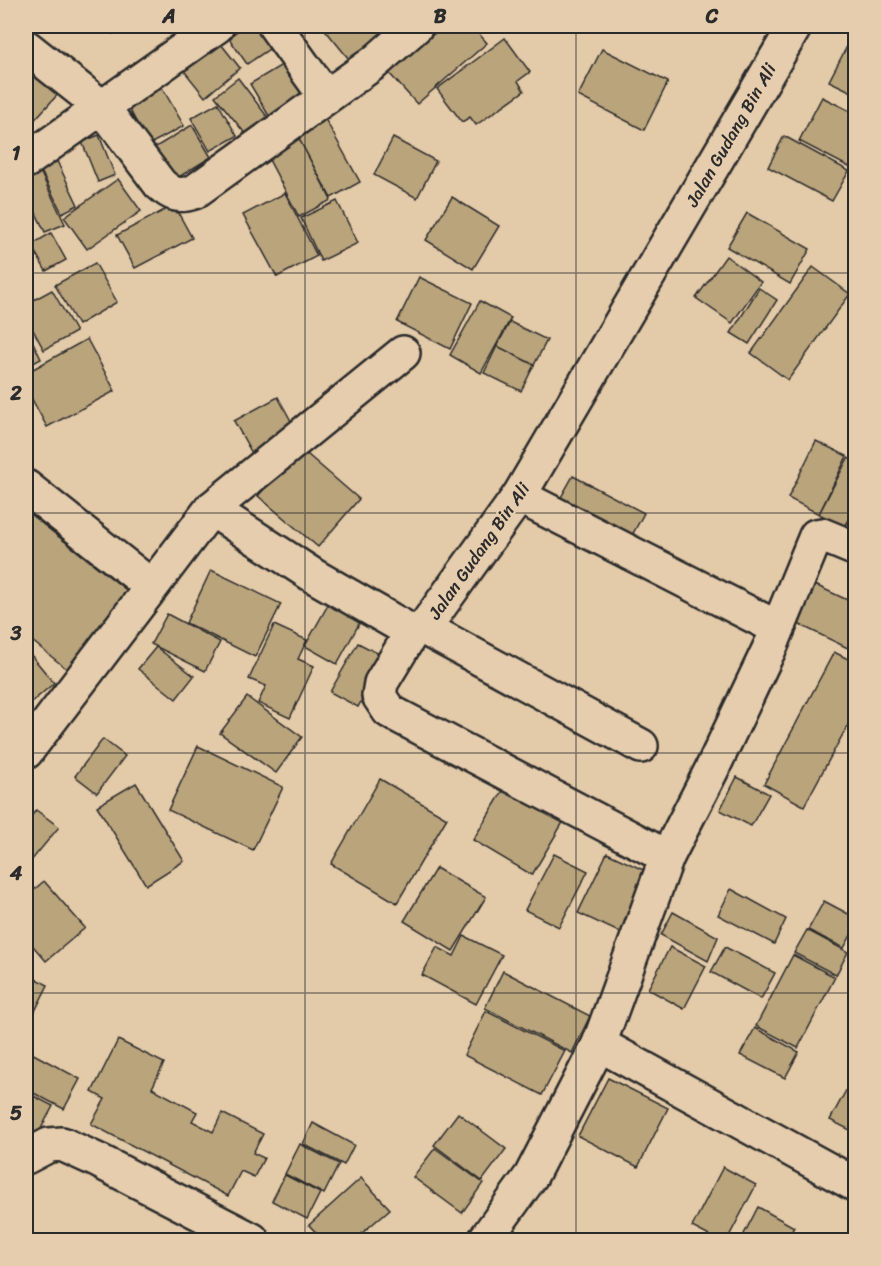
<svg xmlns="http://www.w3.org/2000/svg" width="881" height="1266" font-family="Sriracha,sans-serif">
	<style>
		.building { fill: #baa47c; stroke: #2b2b2b; stroke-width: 1.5 }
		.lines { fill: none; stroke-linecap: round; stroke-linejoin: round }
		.minor-casing { stroke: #2b2b2b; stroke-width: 38 }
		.minor { stroke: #e6cdae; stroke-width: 33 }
		.grid { fill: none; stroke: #2b2b2b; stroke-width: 1.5; stroke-opacity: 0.55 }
		.labels { text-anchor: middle; stroke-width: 5; stroke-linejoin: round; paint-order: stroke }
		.street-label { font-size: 18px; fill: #2b2b2b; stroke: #e6cdae }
		.neatline { fill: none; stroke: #2b2b2b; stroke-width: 2 }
		.grid-label { font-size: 20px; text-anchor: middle; font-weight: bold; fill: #2b2b2b }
	</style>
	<rect width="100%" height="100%" fill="#e3caa8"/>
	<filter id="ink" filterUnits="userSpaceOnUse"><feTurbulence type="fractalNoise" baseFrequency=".0167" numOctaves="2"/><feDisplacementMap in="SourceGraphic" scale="12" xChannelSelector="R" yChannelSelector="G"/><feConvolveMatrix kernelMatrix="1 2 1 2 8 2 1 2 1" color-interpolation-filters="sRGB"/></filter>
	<g filter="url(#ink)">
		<g class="building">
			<polygon points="105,26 121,26 113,34"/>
			<polygon points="245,26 267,26 278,43 247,64 228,37"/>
			<polygon points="322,26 402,26 353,64"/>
			<polygon points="443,26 472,26 487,43 417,104 389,73"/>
			<polygon points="856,29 856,94 829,81"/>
			<polygon points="505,38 530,72 518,81 524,91 476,125 470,117 462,122 437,89"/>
			<polygon points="217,39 240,68 205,97 181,67"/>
			<polygon points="602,49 668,82 644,130 578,96"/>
			<polygon points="290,60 309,91 269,116 250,84"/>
			<polygon points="26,63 60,92 26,129"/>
			<polygon points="238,78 269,119 247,136 215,96"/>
			<polygon points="160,84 184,126 148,145 126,102"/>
			<polygon points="822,97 856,114 856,155 849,167 799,141"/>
			<polygon points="218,103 237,136 210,151 191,118"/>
			<polygon points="324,117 360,182 331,198 295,132"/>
			<polygon points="192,125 211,157 174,180 154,148"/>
			<polygon points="99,135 115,175 98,182 82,142"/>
			<polygon points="297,135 331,200 299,217 265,152"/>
			<polygon points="784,136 849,171 832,201 768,167"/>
			<polygon points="393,138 436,161 417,198 374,175"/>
			<polygon points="54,155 78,205 62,213 37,163"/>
			<polygon points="37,165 65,224 45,232 26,192 26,170"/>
			<polygon points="118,179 141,211 87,249 64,217"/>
			<polygon points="285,193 317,256 277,277 243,215"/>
			<polygon points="452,197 499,226 473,269 426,240"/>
			<polygon points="337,201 358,243 321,261 301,218"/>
			<polygon points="174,205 192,238 135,268 117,235"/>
			<polygon points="747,213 810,249 790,284 727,247"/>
			<polygon points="51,233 66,260 46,271 31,245"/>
			<polygon points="726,256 761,282 732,323 696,298"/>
			<polygon points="95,263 117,302 78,325 55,285"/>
			<polygon points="813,267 850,294 788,380 751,353"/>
			<polygon points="419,277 472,303 450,349 397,322"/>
			<polygon points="759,288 777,300 749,344 731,333"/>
			<polygon points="52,290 76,332 44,350 26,317 26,304"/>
			<polygon points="480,301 511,318 481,373 450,355"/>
			<polygon points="510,322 547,340 534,365 497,346"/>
			<polygon points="26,328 41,359 26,367"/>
			<polygon points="87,339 115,391 47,427 26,388 26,373"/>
			<polygon points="497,346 534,365 521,391 484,373"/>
			<polygon points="278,397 297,432 253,455 234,421"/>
			<polygon points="816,441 847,456 819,514 788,498"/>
			<polygon points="300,448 359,499 318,547 258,496"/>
			<polygon points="848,458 856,462 856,508 845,527 819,514"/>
			<polygon points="573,476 644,513 630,539 559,501"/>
			<polygon points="856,508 856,532 845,527"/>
			<polygon points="26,511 129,592 68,670 26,636 26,615 35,603 26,596"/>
			<polygon points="211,570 281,604 255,657 186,623"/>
			<polygon points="811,583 856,604 856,652 792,621"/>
			<polygon points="328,605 360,622 337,664 305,646"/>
			<polygon points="167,614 220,642 205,671 151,644"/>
			<polygon points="274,625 307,640 298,659 314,666 290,718 258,703 266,686 249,679"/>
			<polygon points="358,643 385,657 358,707 330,692"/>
			<polygon points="156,647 194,676 176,699 138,669"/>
			<polygon points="26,649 54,683 26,707"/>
			<polygon points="834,652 856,663 856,710 804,806 764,784"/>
			<polygon points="247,697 302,737 276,773 220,733"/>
			<polygon points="103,739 125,756 97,793 75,776"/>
			<polygon points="198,746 283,787 253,850 168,810"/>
			<polygon points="737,777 769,794 751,826 720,810"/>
			<polygon points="380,779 447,818 397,903 331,864"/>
			<polygon points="136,783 184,861 146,885 97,806"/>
			<polygon points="507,784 565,819 532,875 473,840"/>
			<polygon points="36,810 59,827 26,867 26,823"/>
			<polygon points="607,853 650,873 621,933 578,913"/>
			<polygon points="554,854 588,871 559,927 525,910"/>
			<polygon points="436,868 486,897 453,951 404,921"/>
			<polygon points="44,881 85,928 46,961 26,938 26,897"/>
			<polygon points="731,889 786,919 774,944 718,915"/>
			<polygon points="824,901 856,918 856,926 844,948 808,930"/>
			<polygon points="673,912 718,937 708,961 661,935"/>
			<polygon points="807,930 848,952 836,975 794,953"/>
			<polygon points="464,936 502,955 476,1004 422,975 437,947 454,956"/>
			<polygon points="670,947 706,966 684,1009 648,989"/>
			<polygon points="725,947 775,973 761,999 711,972"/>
			<polygon points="793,955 835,977 798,1048 756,1026"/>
			<polygon points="503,971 590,1016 572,1053 485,1008"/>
			<polygon points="26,974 48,985 26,1029"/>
			<polygon points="486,1011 565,1051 542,1095 464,1055"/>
			<polygon points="755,1028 799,1052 785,1078 740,1055"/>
			<polygon points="118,1040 164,1063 152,1088 197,1112 192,1121 213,1132 222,1113 263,1134 253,1153 264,1158 254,1177 241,1171 228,1196 91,1124 105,1099 92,1092"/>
			<polygon points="26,1050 80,1079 64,1109 26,1089"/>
			<polygon points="856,1072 856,1133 830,1120"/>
			<polygon points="608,1078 668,1108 638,1167 578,1136"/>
			<polygon points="26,1092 53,1106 36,1138 26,1133"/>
			<polygon points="458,1113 506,1149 482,1181 434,1145"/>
			<polygon points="313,1123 354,1145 344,1165 303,1144"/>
			<polygon points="300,1144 339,1164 324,1194 285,1174"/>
			<polygon points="435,1148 483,1183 462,1213 413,1177"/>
			<polygon points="723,1167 756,1185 727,1240 717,1240 692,1227"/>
			<polygon points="285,1175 320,1193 307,1219 272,1201"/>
			<polygon points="361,1178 390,1209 354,1240 323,1240 309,1225"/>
			<polygon points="758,1207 794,1227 787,1240 741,1240"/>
			<polygon points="185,1233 201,1240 182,1240"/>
			<polygon points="804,1234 818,1240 801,1240"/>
		</g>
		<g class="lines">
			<g class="minor-casing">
				<g id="minor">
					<polyline points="275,26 325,96"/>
					<path d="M26,47L103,108L160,184C172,195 179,197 194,192L375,62L416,26"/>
					<polyline points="26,161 217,26"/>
					<polyline points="26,487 151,586"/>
					<polyline points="519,496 762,620"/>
					<polyline points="211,509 403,353"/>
					<polyline points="424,628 641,746"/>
					<polyline points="412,632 381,683 379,696 389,711 667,857"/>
					<polyline points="26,752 211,509 314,576 412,632 424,628 519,496 795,26"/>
					<polyline points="599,1044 667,857 712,769 772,643 816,536 822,535 856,549"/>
					<polyline points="26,1157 49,1145 62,1144 99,1161 252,1240"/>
					<polyline points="485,1240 531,1176 599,1044 856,1185"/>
				</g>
			</g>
			<use href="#minor" class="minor"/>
		</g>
	</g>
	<path class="grid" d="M305,26V1240M576,26V1240M26,273H856M26,513H856M26,753H856M26,993H856"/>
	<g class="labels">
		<g class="street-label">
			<text transform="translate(731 135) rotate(-60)" y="6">Jalan Gudang Bin Ali</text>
			<text transform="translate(479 551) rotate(-55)" y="6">Jalan Gudang Bin Ali</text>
		</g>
	</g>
	<rect width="881" height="1266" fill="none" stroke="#e6cdae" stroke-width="66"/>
	<rect x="33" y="33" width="815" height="1200" class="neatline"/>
	<g class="grid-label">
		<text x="169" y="23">A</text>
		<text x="440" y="23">B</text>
		<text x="712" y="23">C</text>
		<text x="16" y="160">1</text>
		<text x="16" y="400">2</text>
		<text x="16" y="640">3</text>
		<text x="16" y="880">4</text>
		<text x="16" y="1120">5</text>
	</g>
</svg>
